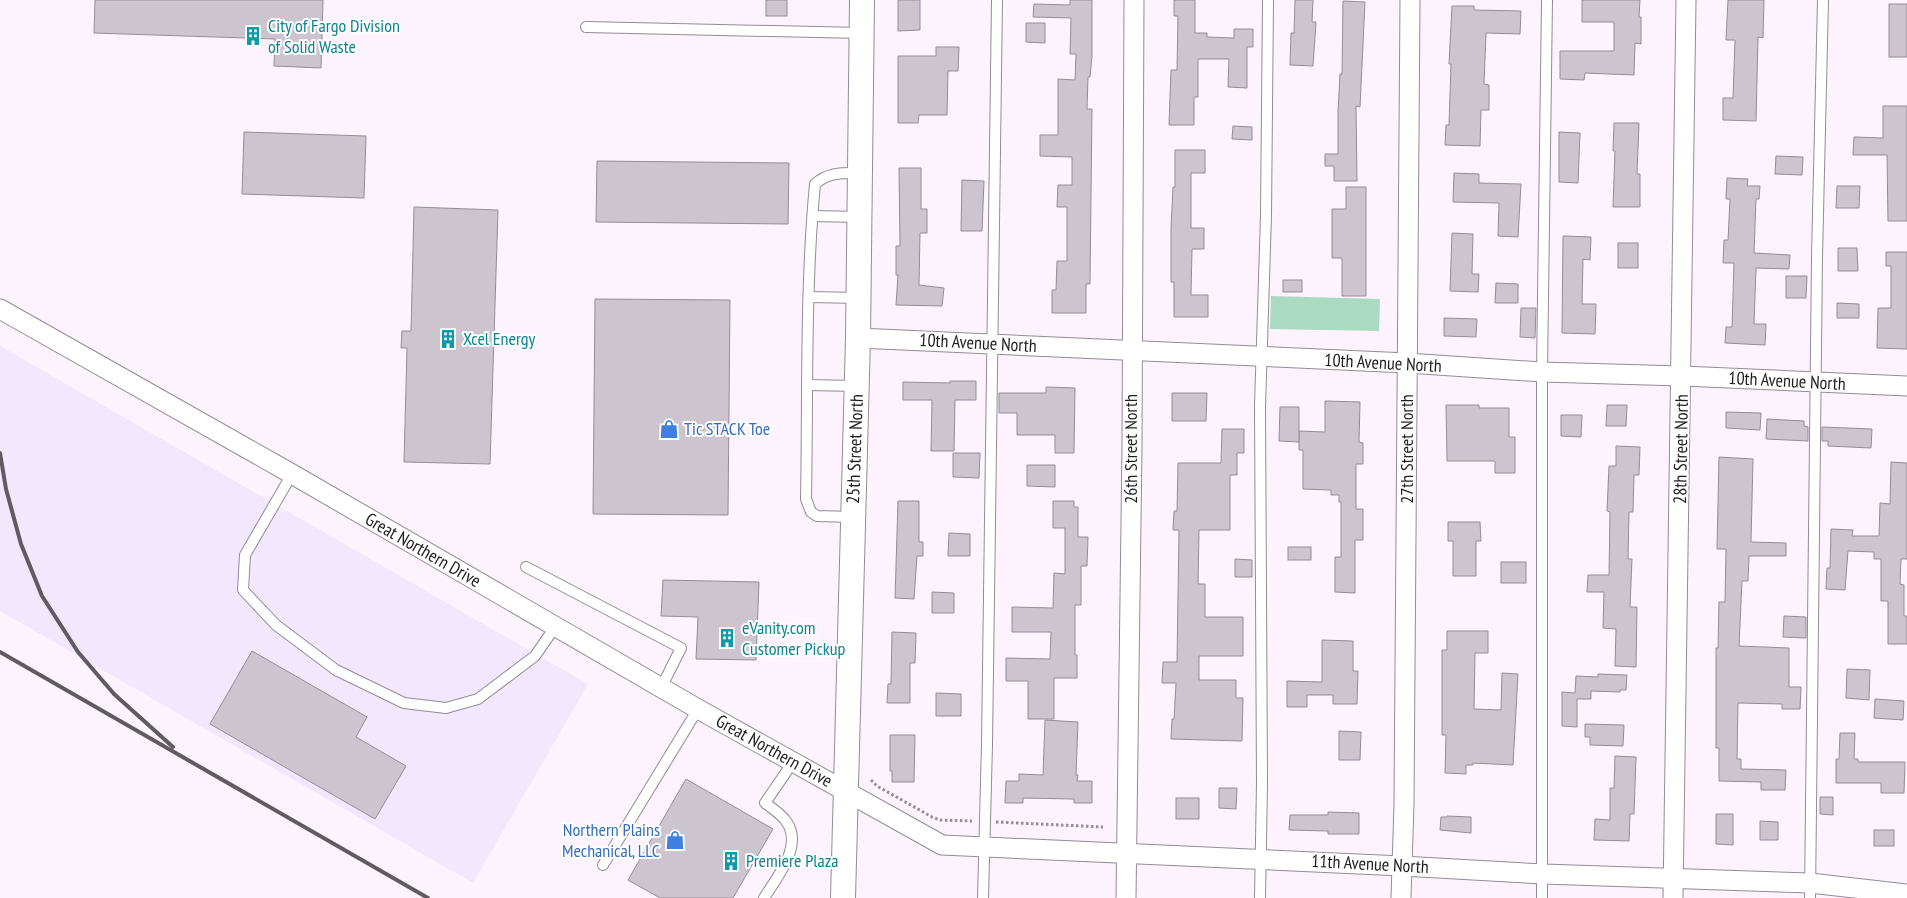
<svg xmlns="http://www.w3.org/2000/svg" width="1907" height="898" font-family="'PT Sans Narrow',sans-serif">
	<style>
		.industrial { fill: #f2e8fd }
		.green { fill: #aadac2 }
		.building { fill: #ccc4ce; stroke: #948c96 }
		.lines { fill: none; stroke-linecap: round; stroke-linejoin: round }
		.service-casing { stroke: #938b95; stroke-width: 12 }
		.minor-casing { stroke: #938b95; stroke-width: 21 }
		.tertiary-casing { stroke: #938b95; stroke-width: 26 }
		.path { stroke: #938d94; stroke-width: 3; stroke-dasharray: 2.5 2.5; stroke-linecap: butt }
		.service { stroke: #fff; stroke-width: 10 }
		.minor { stroke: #fff; stroke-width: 19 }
		.tertiary { stroke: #fff; stroke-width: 24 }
		.rail { stroke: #5f5b61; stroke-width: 4 }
		.labels { text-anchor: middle; stroke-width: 4; stroke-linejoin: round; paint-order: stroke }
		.culture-label { font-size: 18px; fill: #0d838f; stroke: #fff; text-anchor: start }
		.street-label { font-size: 18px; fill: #201d21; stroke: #fff }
		.shop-label { font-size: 18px; fill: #366cbe; stroke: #fff; text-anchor: start }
	</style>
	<rect width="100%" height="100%" fill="#fcf3fe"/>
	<polygon class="industrial" points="0,346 588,684 473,883 0,611"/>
	<polygon class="green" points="1271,296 1380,299 1379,331 1270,329"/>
	<g class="building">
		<polygon points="95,0 323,0 321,68 274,66 275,39 94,33"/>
		<rect x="766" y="0" width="21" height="16"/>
		<polygon points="898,0 920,0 920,30 898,31"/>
		<polygon points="1070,0 1092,0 1092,55 1090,77 1088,77 1087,109 1092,109 1090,284 1086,284 1086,313 1052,313 1052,290 1056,290 1057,261 1067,261 1067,207 1057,207 1058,185 1072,185 1072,157 1040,156 1040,135 1058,135 1058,79 1075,80 1076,54 1070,54 1071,18 1033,17 1034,4 1070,5"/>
		<polygon points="1174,0 1195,0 1195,33 1207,33 1207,37 1234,38 1234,29 1253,29 1253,47 1247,47 1247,88 1228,87 1229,59 1198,59 1198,97 1194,97 1194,125 1169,125 1171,70 1177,70 1178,16 1174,16"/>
		<polygon points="1295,0 1313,0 1312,22 1316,22 1313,66 1290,65 1291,33 1294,33"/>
		<polygon points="1582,0 1640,0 1639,17 1641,17 1641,44 1635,43 1634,75 1585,73 1584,80 1560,79 1560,51 1614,51 1614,22 1582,22"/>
		<polygon points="1728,0 1764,0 1763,38 1758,37 1756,121 1723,120 1723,98 1733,98 1735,40 1726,40"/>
		<polygon points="1343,1 1365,2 1360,107 1356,106 1357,181 1334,181 1334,166 1325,166 1325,154 1338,154 1338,112 1340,74 1342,74"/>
		<rect x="1889" y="4" width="18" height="53"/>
		<polygon points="1452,6 1474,6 1474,10 1521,11 1520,34 1486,33 1484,84 1489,85 1489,110 1481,110 1480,146 1445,145 1446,125 1449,125 1451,64 1449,64"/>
		<polygon points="1026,23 1045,23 1045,43 1026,42"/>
		<polygon points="936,47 959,47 958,71 948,71 947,115 919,115 918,123 898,123 898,56 936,56"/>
		<polygon points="1883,106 1907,106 1907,221 1888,221 1887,155 1853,155 1854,137 1883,138"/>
		<polygon points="1614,123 1639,123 1637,174 1640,174 1640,207 1613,207 1615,151 1613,151"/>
		<polygon points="1233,126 1252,127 1252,140 1232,139"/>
		<polygon points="244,132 366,136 364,198 242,194"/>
		<polygon points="1559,132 1580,133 1578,183 1559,182"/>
		<polygon points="1175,150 1205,150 1205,173 1191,173 1191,228 1204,228 1204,249 1192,249 1191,295 1208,295 1208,317 1174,317 1174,282 1171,282 1171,228 1173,187 1175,187"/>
		<polygon points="1776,156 1803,157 1802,175 1775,174"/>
		<polygon points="597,161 789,163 788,224 596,222"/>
		<polygon points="899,168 921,168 921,209 927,209 927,233 920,233 919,285 944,288 942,306 896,305 898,275 896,275 896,246 900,246"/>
		<polygon points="1454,173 1479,174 1479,183 1521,184 1518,237 1498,236 1499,203 1453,202"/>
		<polygon points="1727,178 1748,179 1747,186 1760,186 1759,199 1756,199 1754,253 1790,255 1789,269 1756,268 1754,324 1766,324 1765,345 1725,343 1726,327 1732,327 1734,263 1723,263 1724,240 1728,240 1730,199 1726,199"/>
		<polygon points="962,180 984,181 982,231 961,231"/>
		<polygon points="1837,186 1860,186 1859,208 1836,208"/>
		<polygon points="1346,187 1366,187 1366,296 1342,296 1342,258 1332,258 1332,209 1346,209"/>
		<polygon points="414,207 498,210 490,464 404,462 407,348 401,348 402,331 411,331"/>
		<polygon points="1452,233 1473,234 1472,274 1479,274 1478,292 1450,291"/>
		<polygon points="1563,236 1591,237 1590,260 1583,259 1582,304 1596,304 1595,334 1562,333"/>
		<rect x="1618" y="243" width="20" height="25"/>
		<polygon points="1838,248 1857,248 1858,271 1838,271"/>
		<polygon points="1886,252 1907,252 1907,349 1877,348 1878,308 1891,308 1891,266 1886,266"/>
		<polygon points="1786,276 1807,276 1806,298 1786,298"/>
		<rect x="1283" y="280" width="19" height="12"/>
		<polygon points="1496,283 1518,284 1518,303 1495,303"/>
		<polygon points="595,299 730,300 728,515 593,514"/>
		<polygon points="1837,303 1859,304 1859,318 1837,318"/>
		<polygon points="1521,308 1536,308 1535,338 1520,337"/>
		<polygon points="1444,318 1477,319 1476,337 1444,336"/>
		<polygon points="950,381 976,381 976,400 955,400 954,451 931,451 932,400 903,400 903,382 950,383"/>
		<polygon points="1046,387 1075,388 1074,453 1055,453 1055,435 1017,435 1017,413 999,413 999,393 1046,393"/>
		<polygon points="1172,393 1207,393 1206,421 1172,421"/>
		<polygon points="1325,401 1360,402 1359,442 1363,443 1363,464 1356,464 1356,509 1363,509 1363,540 1355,540 1355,593 1335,592 1335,557 1341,557 1341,502 1339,502 1339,495 1331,495 1331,490 1303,489 1303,450 1299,450 1299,431 1325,432"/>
		<polygon points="1446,405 1479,405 1479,408 1509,408 1509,437 1515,437 1515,473 1495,473 1495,461 1447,461"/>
		<polygon points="1607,405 1627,405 1626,426 1606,426"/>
		<polygon points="1280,407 1299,407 1299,442 1279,441"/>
		<polygon points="1726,412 1761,413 1760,430 1726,428"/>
		<polygon points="1561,415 1582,415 1581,437 1561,436"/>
		<polygon points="1767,419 1804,421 1804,426 1808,427 1808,441 1766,439"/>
		<polygon points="1822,427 1872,429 1871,448 1828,446 1828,441 1822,441"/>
		<polygon points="1222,429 1244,429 1244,453 1237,453 1237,475 1230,475 1230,530 1199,530 1198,584 1205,584 1205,617 1243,617 1243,656 1199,656 1199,680 1236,680 1236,698 1243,698 1242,741 1171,739 1172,719 1174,719 1176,683 1162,683 1163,662 1177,662 1179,530 1173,530 1174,511 1177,511 1178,463 1221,463"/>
		<polygon points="1616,446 1640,447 1639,475 1634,475 1633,512 1629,512 1628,559 1632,559 1630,607 1637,607 1636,667 1615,666 1616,629 1603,628 1604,592 1587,592 1588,575 1609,575 1610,512 1607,511 1609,466 1616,466"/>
		<polygon points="953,453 980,453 979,478 953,477"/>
		<polygon points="1719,457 1753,459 1751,542 1786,543 1786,556 1749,556 1748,581 1742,581 1739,646 1789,648 1789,687 1801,687 1800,709 1782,709 1782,704 1738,703 1737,759 1741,759 1741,769 1786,770 1785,790 1761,790 1761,782 1719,781 1719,748 1716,748 1716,648 1718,648 1719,602 1725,602 1726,549 1717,549"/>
		<polygon points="1891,462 1907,463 1907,559 1901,559 1900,584 1904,585 1904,616 1907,616 1907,644 1888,644 1888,601 1881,601 1881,559 1874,559 1874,552 1848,551 1845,590 1826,589 1827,568 1830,568 1831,529 1853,530 1852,536 1879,536 1880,503 1890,504"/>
		<polygon points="1027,465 1055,465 1055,487 1027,486"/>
		<polygon points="898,501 919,501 919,542 923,542 923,556 917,556 914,599 895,598"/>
		<polygon points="1053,501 1074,501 1074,507 1078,507 1078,537 1088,537 1087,566 1081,566 1081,605 1075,605 1075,655 1077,655 1077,678 1054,678 1054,719 1028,719 1028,681 1006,681 1006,658 1050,659 1051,632 1012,632 1012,607 1053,608 1054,573 1065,574 1065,528 1053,528"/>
		<polygon points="1448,522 1480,522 1481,541 1476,541 1476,576 1453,576 1453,541 1448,541"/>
		<polygon points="949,533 970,534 970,556 948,556"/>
		<rect x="1288" y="547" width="23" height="13"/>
		<polygon points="1235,559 1252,560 1252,577 1235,577"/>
		<rect x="1501" y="562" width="25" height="21"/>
		<polygon points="663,580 759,582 756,660 696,659 698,617 661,616"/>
		<polygon points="932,592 954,593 954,613 932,613"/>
		<polygon points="1784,616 1806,617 1806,638 1783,637"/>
		<polygon points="1447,631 1488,631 1488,653 1475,653 1474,709 1501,710 1502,673 1518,674 1513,765 1473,763 1473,765 1466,765 1466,774 1445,773 1446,735 1442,735 1442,650 1447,650"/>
		<polygon points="892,632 916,633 915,663 910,663 910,703 887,703 888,684 891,684"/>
		<polygon points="1322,640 1353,641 1353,671 1358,671 1357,704 1333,704 1333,695 1307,695 1307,707 1287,707 1287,681 1322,682"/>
		<polygon points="252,651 367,717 356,737 406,766 375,819 210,724"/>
		<polygon points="1847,669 1870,670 1869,700 1846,698"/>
		<polygon points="1598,674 1627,675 1626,690 1620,690 1620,692 1591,691 1591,699 1577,699 1577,727 1562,726 1562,692 1575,693 1576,676 1598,677"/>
		<polygon points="936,693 961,694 961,716 936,716"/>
		<polygon points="1875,699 1904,701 1903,720 1874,718"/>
		<polygon points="1045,720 1078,722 1076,775 1078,775 1077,781 1092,781 1092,803 1074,803 1074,799 1023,798 1023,803 1005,803 1006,781 1019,781 1019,774 1043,775"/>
		<polygon points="1585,724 1624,725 1623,746 1590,745 1590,737 1585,737"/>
		<polygon points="1339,731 1361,732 1360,760 1339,760"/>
		<polygon points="1840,733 1855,733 1854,759 1858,759 1858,762 1905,762 1904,793 1881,793 1881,783 1836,783 1836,759 1839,759"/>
		<polygon points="890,735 915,735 914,782 892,782 892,771 890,771"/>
		<polygon points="1615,756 1636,757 1634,814 1630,814 1629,841 1594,840 1595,819 1610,820 1610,788 1614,788"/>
		<polygon points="686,779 773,829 733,898 660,898 628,880"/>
		<polygon points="1219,788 1237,788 1236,809 1219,808"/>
		<polygon points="1820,797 1833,797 1833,815 1820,814"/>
		<rect x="1176" y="798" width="23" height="21"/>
		<polygon points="1328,812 1359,813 1359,834 1328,834 1328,831 1289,830 1290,815 1328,815"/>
		<polygon points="1716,814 1733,814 1733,845 1716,844"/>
		<polygon points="1447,816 1471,817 1471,833 1440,830 1441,817 1447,817"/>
		<polygon points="1760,821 1778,822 1778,840 1760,840"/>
		<rect x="1874" y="830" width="20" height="16"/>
	</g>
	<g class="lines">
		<g class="service-casing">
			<g id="service">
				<polyline points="586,27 861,33"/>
				<polyline points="813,216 859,217"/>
				<polyline points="809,297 859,298"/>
				<polyline points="807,385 857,386"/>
				<polyline points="292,474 245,555 243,590 276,625 336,670 404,703 446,708 478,699 535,656 555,627"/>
				<path d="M853,517L817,516L811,512L806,499C808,394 805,289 815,184C828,172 842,173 860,173"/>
				<polyline points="526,567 681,648 661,688"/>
				<polyline points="603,865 698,709"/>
				<path d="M764,898C777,877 804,846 786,821C781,814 772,808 765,803L793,762"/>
				<polyline points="983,898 987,744 997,0"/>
				<polyline points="1260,898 1262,783 1260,406 1266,215 1268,0"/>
				<polyline points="1542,898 1542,372 1547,0"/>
				<polyline points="1810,898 1817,257 1823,0"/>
			</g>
		</g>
		<g class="minor-casing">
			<g id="minor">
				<polyline points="0,309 292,474 698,709 942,845 1402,866 1543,874 1810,883 1907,894"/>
				<polyline points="858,338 1407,363 1542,372 1682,376 1907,386"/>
				<polyline points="1126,898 1132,447 1134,0"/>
				<polyline points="1401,898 1404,804 1410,0"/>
				<polyline points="1673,898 1686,0"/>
			</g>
		</g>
		<g class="tertiary-casing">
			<polyline id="tertiary" points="843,898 858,338 862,0"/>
		</g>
		<g class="path">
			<polyline points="871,780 877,786 932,817 940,820 972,821"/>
			<polyline points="996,822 1103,827"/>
		</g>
		<use href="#service" class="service"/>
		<use href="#minor" class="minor"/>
		<use href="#tertiary" class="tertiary"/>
		<g class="rail">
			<polyline points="0,453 6,489 21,544 42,596 78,652 114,694 173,747"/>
			<polyline points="0,652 428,898"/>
		</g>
	</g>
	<defs>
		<g id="building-bare" transform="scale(1.5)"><path d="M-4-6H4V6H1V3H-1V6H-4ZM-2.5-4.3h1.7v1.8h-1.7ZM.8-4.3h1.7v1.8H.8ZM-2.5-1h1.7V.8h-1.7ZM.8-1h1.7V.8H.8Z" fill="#0f9aa8" stroke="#fff" stroke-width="2.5" paint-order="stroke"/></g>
		<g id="shop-bare" transform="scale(1.5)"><path d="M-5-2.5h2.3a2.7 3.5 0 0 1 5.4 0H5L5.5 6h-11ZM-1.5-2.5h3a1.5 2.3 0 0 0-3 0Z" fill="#3f7fe0" stroke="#fff" stroke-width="2.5" paint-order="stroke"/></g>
	</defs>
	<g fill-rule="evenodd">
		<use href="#building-bare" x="253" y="36"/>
		<use href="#building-bare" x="448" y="339"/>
		<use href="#shop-bare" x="669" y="429"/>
		<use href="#building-bare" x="727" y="638"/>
		<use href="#shop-bare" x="675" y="840"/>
		<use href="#building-bare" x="731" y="861"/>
	</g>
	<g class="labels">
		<g class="culture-label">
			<text x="268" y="32">City of Fargo Division<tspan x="268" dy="21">of Solid Waste</tspan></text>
			<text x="463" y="345">Xcel Energy</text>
			<text x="742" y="634">eVanity.com<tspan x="742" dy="21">Customer Pickup</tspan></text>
			<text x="746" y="867">Premiere Plaza</text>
		</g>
		<g class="street-label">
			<text transform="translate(978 343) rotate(3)" y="6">10th Avenue North</text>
			<text transform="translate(1383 363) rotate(3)" y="6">10th Avenue North</text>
			<text transform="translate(1787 381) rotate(3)" y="6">10th Avenue North</text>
			<text transform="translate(855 449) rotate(-88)" y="6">25th Street North</text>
			<text transform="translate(1131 449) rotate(-90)" y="6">26th Street North</text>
			<text transform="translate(1407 449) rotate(-90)" y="6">27th Street North</text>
			<text transform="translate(1681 449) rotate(-89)" y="6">28th Street North</text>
			<text transform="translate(423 550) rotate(30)" y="6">Great Northern Drive</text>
			<text transform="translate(774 751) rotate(29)" y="6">Great Northern Drive</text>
			<text transform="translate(1370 864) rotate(3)" y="6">11th Avenue North</text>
		</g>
		<g class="shop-label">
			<text x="684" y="435">Tic STACK Toe</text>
			<text x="660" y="836" text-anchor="end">Northern Plains<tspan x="660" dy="21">Mechanical, LLC</tspan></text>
		</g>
	</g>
</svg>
